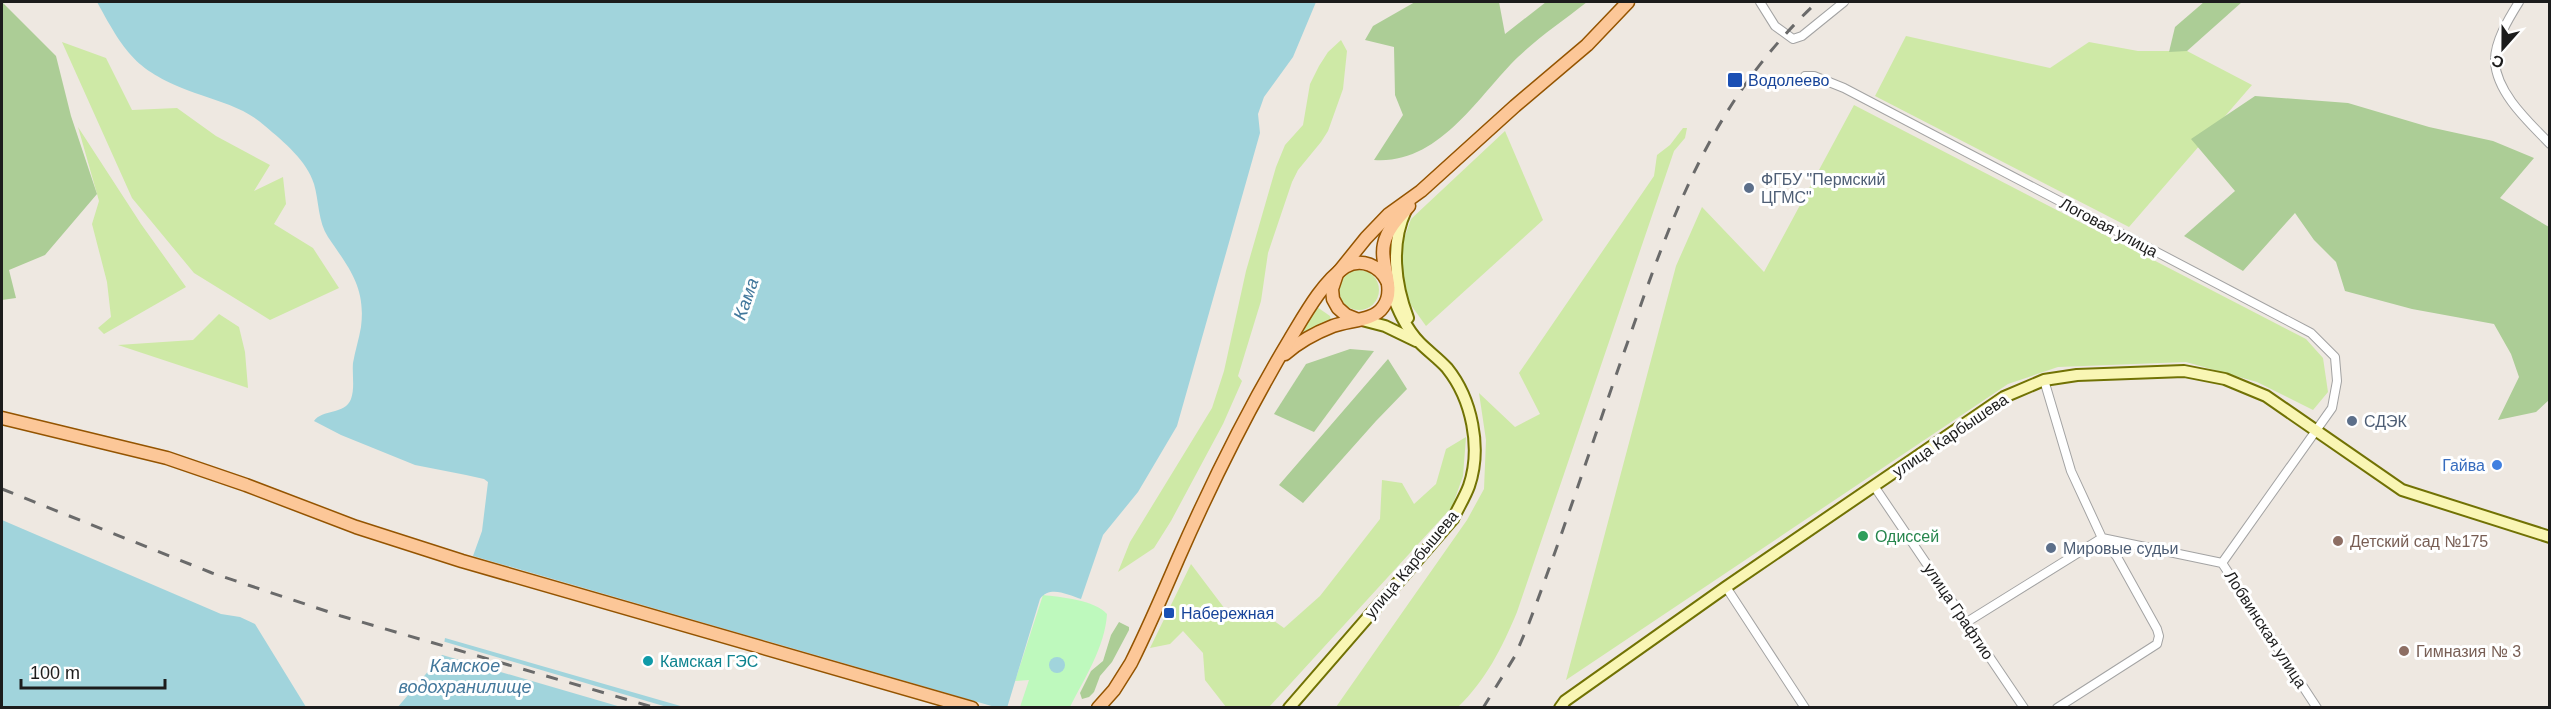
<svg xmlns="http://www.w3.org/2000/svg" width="2551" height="709" font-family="Arial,sans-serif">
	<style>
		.grass { fill: #cee9a6 }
		.forest { fill: #accd96 }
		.park { fill: #bef9bd }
		.water { fill: #a1d4dc }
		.pier { fill: #eee8e1 }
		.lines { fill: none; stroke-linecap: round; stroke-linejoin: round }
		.street-casing { stroke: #a3a3a3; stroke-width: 10 }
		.secondary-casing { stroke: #717204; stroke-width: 14 }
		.primary-casing { stroke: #945400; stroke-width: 15 }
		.street { stroke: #fff; stroke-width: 8 }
		.secondary { stroke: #f9f6b4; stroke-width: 10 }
		.primary { stroke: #fcc798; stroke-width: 12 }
		.rail { stroke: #6a6a6a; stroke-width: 3; stroke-dasharray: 12 12; stroke-linecap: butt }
		.transit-dot { fill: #1a4fb4; stroke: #fff; stroke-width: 2 }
		.service-dot { fill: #5c6f8a; stroke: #fff; stroke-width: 2 }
		.shop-dot { fill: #3f7fe0; stroke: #fff; stroke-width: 2 }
		.leisure-dot { fill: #2e9e5b; stroke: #fff; stroke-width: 2 }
		.education-dot { fill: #8d6e63; stroke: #fff; stroke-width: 2 }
		.culture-dot { fill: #0f9aa8; stroke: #fff; stroke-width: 2 }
		.labels { text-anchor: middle; stroke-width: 6; stroke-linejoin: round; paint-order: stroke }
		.transit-label { font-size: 16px; fill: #164399; stroke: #fff; text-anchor: start }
		.service-label { font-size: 16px; fill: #4e5e75; stroke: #fff; text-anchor: start }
		.street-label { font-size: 16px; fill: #1c1c1c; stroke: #fff }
		.shop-label { font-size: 16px; fill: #366cbe; stroke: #fff; text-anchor: end }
		.leisure-label { font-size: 16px; fill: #27864d; stroke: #fff; text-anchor: start }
		.education-label { font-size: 16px; fill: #785e54; stroke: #fff; text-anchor: start }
		.culture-label { font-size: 16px; fill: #0d838f; stroke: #fff; text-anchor: start }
		.water-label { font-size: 18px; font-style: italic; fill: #43789c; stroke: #fff }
	</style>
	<rect width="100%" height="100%" fill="#eee8e1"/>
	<g class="grass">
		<polygon points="1906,36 2050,68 2089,42 2138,51 2187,51 2252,85 2129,227 1875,96"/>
		<polygon points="1341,40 1347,51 1343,89 1328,131 1321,142 1298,170 1292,182 1268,253 1261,301 1238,376 1242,381 1223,424 1171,521 1154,548 1118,572 1130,542 1212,408 1224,371 1246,271 1276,167 1285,145 1303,125 1310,84 1319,66 1328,52"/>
		<polygon points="62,42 106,58 132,110 177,108 216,136 270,165 254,191 283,177 286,204 274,224 313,248 339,288 270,320 194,273 132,198"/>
		<polygon points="1854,105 2306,339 2323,358 2328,392 2313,410 2257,382 2186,362 2058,367 2008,384 1566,680 1676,266 1702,207 1764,272"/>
		<polygon points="78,127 141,224 186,287 104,334 98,328 111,317 107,282 92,224 99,201"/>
		<path d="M1683,128H1687L1685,138L1674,151L1517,612C1502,648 1486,680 1458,707H1336L1467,520L1484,489L1486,440L1479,393L1515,427L1540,414L1519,373L1654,176L1657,155L1670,145Z"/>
		<polygon points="1505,131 1543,220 1426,326 1408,301 1401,276 1401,248 1411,219"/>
		<circle cx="1359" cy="290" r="20"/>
		<polygon points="1317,307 1330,316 1331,320 1328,325 1300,336"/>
		<polygon points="219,314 239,327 245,352 248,388 118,345 193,340"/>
		<polygon points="1466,437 1463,476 1452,507 1269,707 1226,707 1205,680 1203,653 1183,631 1170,644 1150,648 1191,564 1231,617 1263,613 1284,628 1320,596 1380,519 1382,480 1402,483 1414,504 1436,484 1446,449"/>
	</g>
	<g class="forest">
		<polygon points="2,2 56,56 71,116 97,194 45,255 9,270 16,298 2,300"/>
		<path d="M1415,2H1499L1505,34L1546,2H1587C1564,20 1539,37 1518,57C1478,96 1439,165 1374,160L1403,115L1395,95L1394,47L1365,40L1373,26Z"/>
		<polygon points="2204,2 2242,2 2187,51 2169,52 2175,27"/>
		<polygon points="2255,96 2348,103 2429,127 2493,141 2534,158 2500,198 2549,227 2549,400 2536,412 2498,420 2519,377 2511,354 2494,324 2412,309 2345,291 2336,262 2314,240 2295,213 2243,271 2184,236 2235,191 2191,139"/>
		<polygon points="1350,349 1374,351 1314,432 1274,414 1306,364"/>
		<polygon points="1388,359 1407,389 1376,421 1303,503 1279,485"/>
		<polygon points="1119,622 1129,627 1129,630 1112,662 1100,676 1094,692 1089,697 1082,699 1080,693 1091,671 1103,661 1111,635"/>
	</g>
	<path class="park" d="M1043,595C1060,597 1095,600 1107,614C1105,647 1084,679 1070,707H1020L1029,680L1015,681Z"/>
	<g class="water">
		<path d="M97,2H1316L1293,57L1264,97L1258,114L1260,133L1177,426L1138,492L1103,535L1081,599C1068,595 1050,585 1040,599L1007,708L995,707L473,556L482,531L488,482L484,479L466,475L415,465L341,435L314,421C322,409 345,415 351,399C355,388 352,374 353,363C355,351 359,339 361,327C366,287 349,268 328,237C318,222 319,201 314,184C307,161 284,142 265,126C246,109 224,103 201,95C138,73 127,57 97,2Z"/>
		<polygon points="2,520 221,614 240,617 255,624 306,707 2,707"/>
		<polygon points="445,638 684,707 397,708 442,655"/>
		<circle cx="1057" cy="665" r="8"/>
	</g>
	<polygon class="pier" points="442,641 667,707 621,707 439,654"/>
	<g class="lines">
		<g class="street-casing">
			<g id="street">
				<polyline points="1760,2 1775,26 1793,39 1802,36 1844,2"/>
				<path d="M2519,2C2509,18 2494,42 2495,62C2497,94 2530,123 2550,144"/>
				<polyline points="1805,76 1814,76 1844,88 2311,333 2335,357 2337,381 2332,408 2222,563"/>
				<polyline points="2044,380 2071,471 2102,538 2222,563 2317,708"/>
				<polyline points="1874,486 2024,708"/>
				<polyline points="1726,587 1805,708"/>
				<polyline points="1967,622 2102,538 2117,557 2157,629 2159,636 2157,644 2057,708"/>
			</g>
		</g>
		<g class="secondary-casing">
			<g id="secondary">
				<path d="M1406,210C1390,244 1395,284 1408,318"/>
				<polyline points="1358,319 1385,326 1416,341"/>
				<path d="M1289,708L1453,519C1458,508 1465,497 1469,486C1482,448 1472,399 1447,368C1439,359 1429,352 1420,343C1405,328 1397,307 1389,287"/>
				<polyline points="1560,708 1565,701 1726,587 2004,397 2044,380 2077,375 2184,371 2225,379 2266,396 2402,490 2550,537"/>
			</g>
		</g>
		<g class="primary-casing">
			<g id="primary">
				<polyline points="1356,319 1346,315 1338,308 1333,299 1332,289 1337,274 1366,238 1389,214 1421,191 1515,106 1587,45 1628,2"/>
				<path d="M1285,354C1300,341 1315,333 1333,326C1349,320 1374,321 1383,307C1397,289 1379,265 1384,244C1387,229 1399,217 1409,206"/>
				<polyline points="2,418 167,458 246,485 356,527 462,561 972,708"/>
				<path d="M1098,708L1114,690L1131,663C1148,629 1163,594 1178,559C1211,484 1248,409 1290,339C1304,316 1323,281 1345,267C1361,257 1380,266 1387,281"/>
			</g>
		</g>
		<use href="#street" class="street"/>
		<use href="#secondary" class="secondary"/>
		<use href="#primary" class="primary"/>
		<g class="rail">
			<polyline points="2,489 212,573 341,616 656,708"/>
			<path d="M1483,708L1515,656L1529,623C1564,531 1594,437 1627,344C1674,210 1712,101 1817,2"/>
		</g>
	</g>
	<g class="transit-dot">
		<rect x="1727" y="72" width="16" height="16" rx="3"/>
		<rect x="1163" y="607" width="12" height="12" rx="3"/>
	</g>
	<g class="service-dot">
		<circle cx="1749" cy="188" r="6"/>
		<circle cx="2352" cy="421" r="6"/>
		<circle cx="2051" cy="548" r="6"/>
	</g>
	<circle class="shop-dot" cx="2497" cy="465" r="6"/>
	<circle class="leisure-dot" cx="1863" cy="536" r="6"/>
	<g class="education-dot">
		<circle cx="2338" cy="541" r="6"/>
		<circle cx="2404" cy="651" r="6"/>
	</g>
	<circle class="culture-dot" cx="648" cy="661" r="6"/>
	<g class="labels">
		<g class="transit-label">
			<text x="1748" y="86">Водолеево</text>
			<text x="1181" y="619">Набережная</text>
		</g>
		<g class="service-label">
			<text x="1761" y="185">ФГБУ "Пермский<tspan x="1761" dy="18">ЦГМС"</tspan></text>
			<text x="2364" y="427">СДЭК</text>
			<text x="2063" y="554">Мировые судьи</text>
		</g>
		<g class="street-label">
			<text transform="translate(2109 227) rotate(28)" y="6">Логовая улица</text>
			<text transform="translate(1950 435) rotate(-34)" y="6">улица Карбышева</text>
			<text transform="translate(1411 564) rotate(-50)" y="6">улица Карбышева</text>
			<text transform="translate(1959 611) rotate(56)" y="6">улица Графтио</text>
			<text transform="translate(2266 629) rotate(57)" y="6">Лобвинская улица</text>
		</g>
		<g class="shop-label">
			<text x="2485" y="471">Гайва</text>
		</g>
		<g class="leisure-label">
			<text x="1875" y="542">Одиссей</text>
		</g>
		<g class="education-label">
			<text x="2350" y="547">Детский сад №175</text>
			<text x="2416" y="657">Гимназия № 3</text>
		</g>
		<g class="culture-label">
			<text x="660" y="667">Камская ГЭС</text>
		</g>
		<g class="water-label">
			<text transform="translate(746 299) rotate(-71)" y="6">Кама</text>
			<text x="465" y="672">Камское<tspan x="465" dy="21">водохранилище</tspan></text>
		</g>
	</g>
	<rect width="2551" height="709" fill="none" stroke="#1c1c1c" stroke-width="6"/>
	<g transform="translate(2503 48) rotate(201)" stroke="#ffffff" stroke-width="4.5" paint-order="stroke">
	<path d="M0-4.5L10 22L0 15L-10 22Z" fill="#1c1c1c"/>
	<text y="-9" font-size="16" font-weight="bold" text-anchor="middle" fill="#1c1c1c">С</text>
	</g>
	<path d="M21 679v9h144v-9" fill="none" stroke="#1c1c1c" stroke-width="3"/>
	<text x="30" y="679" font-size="18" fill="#1c1c1c" stroke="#ffffff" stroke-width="4.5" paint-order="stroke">100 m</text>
</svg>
